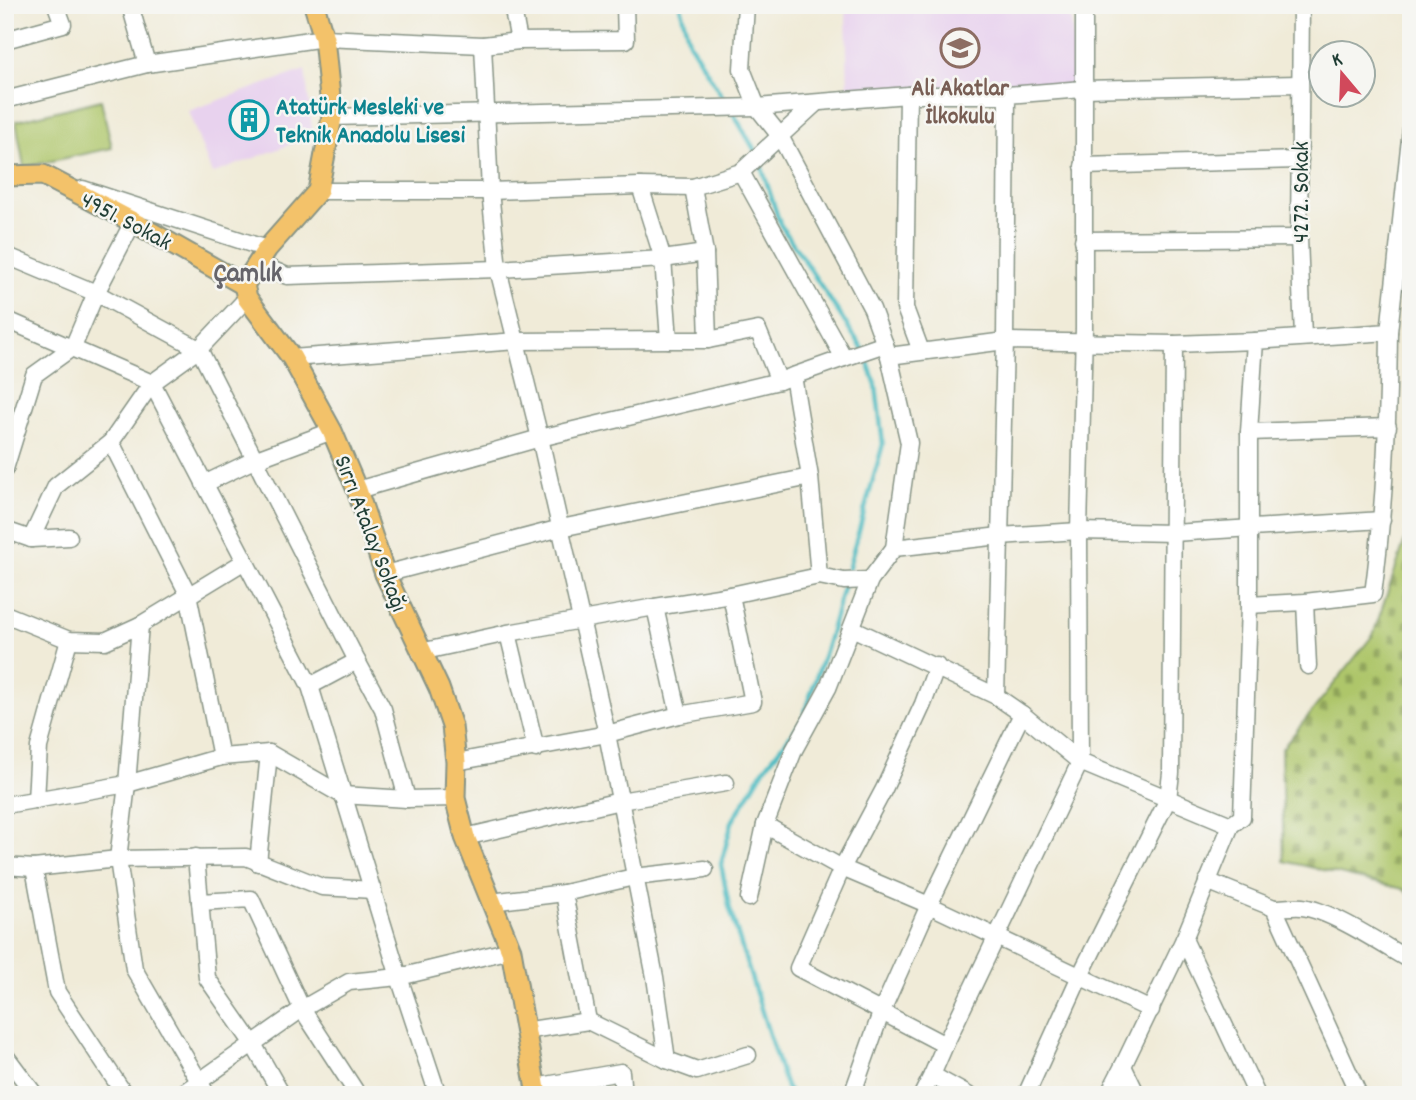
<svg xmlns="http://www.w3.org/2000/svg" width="1416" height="1100" font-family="Dekko,sans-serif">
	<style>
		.built { fill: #e8d2ee }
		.green { fill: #aec66b; stroke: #668250; stroke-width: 2 }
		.cemetery { fill: url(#cemetery-stones); stroke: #668250; stroke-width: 2 }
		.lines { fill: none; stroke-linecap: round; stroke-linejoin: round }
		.stream { stroke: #4dbcc2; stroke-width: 4.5 }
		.minor-casing { stroke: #889486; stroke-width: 19 }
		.major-casing { stroke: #889486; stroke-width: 23 }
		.minor { stroke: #fff; stroke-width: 16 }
		.major { stroke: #f3c26a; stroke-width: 19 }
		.labels { text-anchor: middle; stroke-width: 5; stroke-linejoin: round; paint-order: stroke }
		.education-label { font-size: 24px; font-weight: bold; fill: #785e54; stroke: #f6f6f2 }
		.culture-label { font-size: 24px; font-weight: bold; fill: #0d838f; stroke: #f6f6f2; text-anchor: start }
		.street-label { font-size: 24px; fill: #1f3d34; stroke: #f6f6f2 }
		.quarter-label { font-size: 28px; font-weight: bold; fill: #65646a; stroke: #f6f6f2 }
	</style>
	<defs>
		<pattern id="cemetery-stones" width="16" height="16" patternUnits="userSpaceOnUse" patternTransform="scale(1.75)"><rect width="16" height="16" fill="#aec66b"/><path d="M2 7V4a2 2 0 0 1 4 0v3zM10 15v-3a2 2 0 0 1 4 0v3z" fill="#8da259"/></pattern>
	</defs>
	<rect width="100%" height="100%" fill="#f6f6f2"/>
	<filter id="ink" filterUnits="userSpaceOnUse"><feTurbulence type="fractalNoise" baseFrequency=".0143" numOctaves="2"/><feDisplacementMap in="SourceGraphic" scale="14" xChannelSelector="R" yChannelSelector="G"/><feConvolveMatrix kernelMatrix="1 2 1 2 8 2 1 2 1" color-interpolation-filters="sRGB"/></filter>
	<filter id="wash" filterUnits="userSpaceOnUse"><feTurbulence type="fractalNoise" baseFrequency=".00686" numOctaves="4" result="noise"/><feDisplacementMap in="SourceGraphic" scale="28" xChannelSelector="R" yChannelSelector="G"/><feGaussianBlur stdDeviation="1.57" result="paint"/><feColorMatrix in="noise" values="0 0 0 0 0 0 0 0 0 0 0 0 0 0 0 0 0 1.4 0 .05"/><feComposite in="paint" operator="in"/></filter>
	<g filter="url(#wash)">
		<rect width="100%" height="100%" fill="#f0ebd8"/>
		<g class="built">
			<polygon points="992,5 1070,5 1077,86 848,95 846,11"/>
			<polygon points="305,70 313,136 212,174 188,111"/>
		</g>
		<polygon class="green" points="101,100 112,148 24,167 16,121"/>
		<polygon class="cemetery" points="1411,523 1411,896 1403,889 1284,861 1281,750 1373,635"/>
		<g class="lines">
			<g class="stream">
				<polyline points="680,5 689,42 726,103"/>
				<polyline points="733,113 757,154"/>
				<polyline points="760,162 780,224 864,351 876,386 883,444 827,645 802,721 764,769 732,822 721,864 729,906 745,958 779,1066 787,1089 792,1095"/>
			</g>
		</g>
	</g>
	<g filter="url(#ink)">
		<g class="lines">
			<g class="minor-casing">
				<g id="minor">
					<polyline points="130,5 147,64"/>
					<polyline points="512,5 519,41"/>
					<polyline points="746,5 742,69 757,107 780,136 872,309 889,356 909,443 894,548 870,580 828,688 794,750 765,825 842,868 929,905 1151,1010"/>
					<polyline points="1301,5 1299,238 1303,337"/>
					<polyline points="5,40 63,24 56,5"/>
					<polyline points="483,45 490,191 498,269 540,438 607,734 655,977 667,1060 588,1021 524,1031"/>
					<polyline points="908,95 905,308 921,351"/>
					<polyline points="5,100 147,64 324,38 483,45 519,41 626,40 625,5"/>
					<polyline points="332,117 757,107 908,95 1007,95"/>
					<polyline points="1083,166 1300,160"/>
					<polyline points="640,186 663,259 705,253"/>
					<polyline points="693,187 705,253 708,340"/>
					<polyline points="83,189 267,249"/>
					<polyline points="318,191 490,191 640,186 693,187 741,172"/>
					<polyline points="1083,240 1299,238"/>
					<polyline points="5,255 96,293 199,349 357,661 383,709 407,799"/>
					<polyline points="257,263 287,276 498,269 663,259 669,340 708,340 758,330 779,381"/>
					<polyline points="5,319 152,383 245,561 140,625 105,641 69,640 5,614"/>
					<polyline points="889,356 1005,341 1174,344"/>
					<polyline points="292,358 517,341 669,340"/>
					<polyline points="844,358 885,344"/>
					<polyline points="793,376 810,477"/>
					<polyline points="1249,432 1388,427"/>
					<polyline points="5,469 34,375 73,347 96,293 133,222"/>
					<polyline points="204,484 254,460 332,431"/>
					<polyline points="357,490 540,438 779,381 844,358 741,172 816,103"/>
					<polyline points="5,530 31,539 69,537"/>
					<polyline points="31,539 56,486 111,442"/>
					<polyline points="894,548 1000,536 1079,531 1173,533 1382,520"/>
					<polyline points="245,561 310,686 399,977 438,1095"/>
					<polyline points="385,574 561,528 810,477 819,576"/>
					<polyline points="1305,602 1308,666"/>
					<path d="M1249,605L1305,602L1373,594C1385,506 1388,420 1389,332"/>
					<polyline points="140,625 127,784 118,859 134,969 207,1095"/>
					<polyline points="852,628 996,696 1022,714 1080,762 1231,825"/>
					<polyline points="508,633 536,749"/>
					<polyline points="420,652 508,633 655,607"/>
					<polyline points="937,666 923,704 884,789 842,868 798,968 945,1045 932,1075 968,1095"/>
					<polyline points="310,686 357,661"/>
					<polyline points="996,696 1005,341 1007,95 1083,89 1299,84"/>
					<polyline points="679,715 655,607 731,595"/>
					<polyline points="221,757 188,594 111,442 152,383 199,349 247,298"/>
					<polyline points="456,762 607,734 679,715 753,702 731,595 819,576 844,581 870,580"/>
					<polyline points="36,800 39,747 69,640"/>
					<polyline points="5,805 127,784 221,757 269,753 342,795 407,799 455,798"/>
					<polyline points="465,837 620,801 726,783"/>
					<polyline points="196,857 207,978 253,1044 282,1095"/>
					<polyline points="258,863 269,753"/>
					<polyline points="5,866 34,868 118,859 246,857 322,887 373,890"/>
					<polyline points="34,868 57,992 125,1095"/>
					<polyline points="1207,881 1274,908 1359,1095"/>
					<polyline points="749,898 765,825"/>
					<polyline points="200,902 251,899 302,1009 358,1095"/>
					<polyline points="491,902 564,893"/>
					<path d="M1274,908C1283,908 1293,906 1302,907C1331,910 1384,946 1411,961"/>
					<polyline points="1184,939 1257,1095"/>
					<polyline points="588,1021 564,893 634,877 705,869"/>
					<polyline points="945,1045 1080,762 1079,531 1084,328 1084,5"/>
					<polyline points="5,1055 35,1095"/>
					<polyline points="667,1060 697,1071 748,1055"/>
					<polyline points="535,1087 621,1072 623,1095"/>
					<polyline points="180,1095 302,1009 349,982 399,977 511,950"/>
					<polyline points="852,1095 881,1013 929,905 1022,714"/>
					<polyline points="922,1095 932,1075"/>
					<polyline points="1026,1095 1080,976 1168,799 1171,773 1174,344 1255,341"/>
					<polyline points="1108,1095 1123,1066"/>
					<polyline points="1137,1095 1123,1066 1184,939 1231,825 1242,817 1249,605 1249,432 1255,341 1389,332 1411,129"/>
				</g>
			</g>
			<g class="major-casing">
				<g id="major">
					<polyline points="314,5 324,38 332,117 318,191 267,249 244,285 247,298 292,358 332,431 357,490 385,574 439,688 452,726 456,762 455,798 465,837 511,950 537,1095"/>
					<polyline points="5,176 43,175 133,222 244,285"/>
				</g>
			</g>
			<use href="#minor" class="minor"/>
			<use href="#major" class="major"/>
		</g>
	</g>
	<defs>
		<g id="school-ring" transform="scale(2.0125)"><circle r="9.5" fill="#f6f6f2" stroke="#8d6e63" stroke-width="1.5"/><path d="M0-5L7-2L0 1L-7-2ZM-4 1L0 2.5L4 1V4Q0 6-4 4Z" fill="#8d6e63"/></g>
		<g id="building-ring" transform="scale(2.0125)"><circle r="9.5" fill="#f6f6f2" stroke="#0f9aa8" stroke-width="1.5"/><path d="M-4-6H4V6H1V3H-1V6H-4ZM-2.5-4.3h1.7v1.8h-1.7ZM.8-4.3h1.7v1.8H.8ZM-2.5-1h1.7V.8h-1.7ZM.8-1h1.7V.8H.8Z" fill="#0f9aa8"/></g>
	</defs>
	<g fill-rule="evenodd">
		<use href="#school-ring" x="960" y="48"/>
		<use href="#building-ring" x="249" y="120"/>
	</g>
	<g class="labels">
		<g class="education-label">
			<text x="960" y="95">Ali Akatlar<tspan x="960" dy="28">İlkokulu</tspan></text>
		</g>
		<g class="culture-label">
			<text x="276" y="114">Atatürk Mesleki ve<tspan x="276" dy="28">Teknik Anadolu Lisesi</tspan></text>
		</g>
		<g class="street-label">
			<text transform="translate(1300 192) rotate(-90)" y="8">4272. Sokak</text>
			<text transform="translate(127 220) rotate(28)" y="8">4951. Sokak</text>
			<text transform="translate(372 533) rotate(69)" y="8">Sırrı Atalay Sokağı</text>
		</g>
		<g class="quarter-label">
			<text x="248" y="281">Çamlık</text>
		</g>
	</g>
	<rect width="1416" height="1100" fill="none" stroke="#f6f6f2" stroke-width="28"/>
	<g transform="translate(1342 74) rotate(341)"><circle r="33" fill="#f6f6f2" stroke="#a0aca6" stroke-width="2"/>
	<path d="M0-5L12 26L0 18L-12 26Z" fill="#d1495b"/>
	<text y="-10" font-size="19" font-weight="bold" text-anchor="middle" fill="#1f3d34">K</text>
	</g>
</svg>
